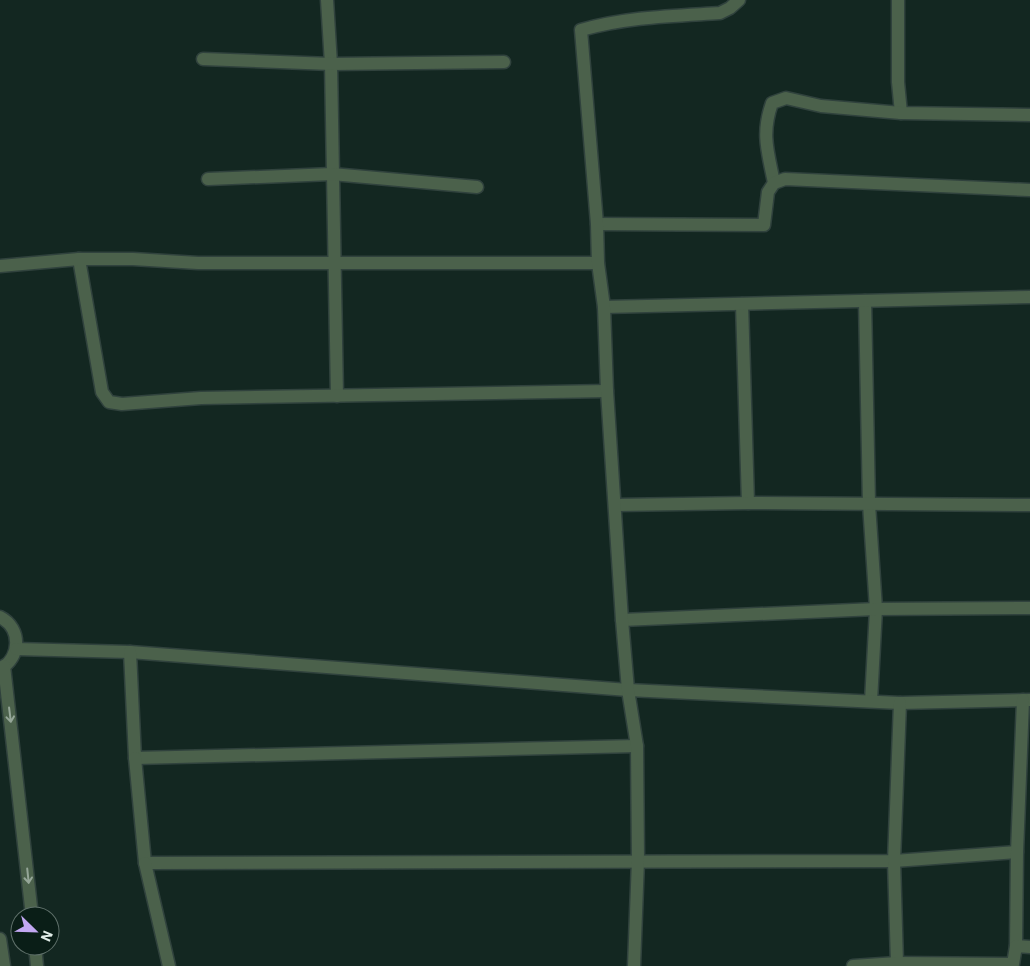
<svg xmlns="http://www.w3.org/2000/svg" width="1030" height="966" font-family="'IBM Plex Sans',sans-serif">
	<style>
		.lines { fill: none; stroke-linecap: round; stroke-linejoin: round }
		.minor-casing { stroke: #30423d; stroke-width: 15 }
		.minor { stroke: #4b614b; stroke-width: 12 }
		.oneway { stroke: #95a698 }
	</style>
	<rect width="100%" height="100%" fill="#132721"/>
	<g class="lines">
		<g class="minor-casing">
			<g id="minor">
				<polyline points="327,0 331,64 337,396"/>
				<polyline points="898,0 898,82 901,113"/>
				<polyline points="203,59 331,64 504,62"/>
				<polyline points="208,179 332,174 477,187"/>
				<path d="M774,183C768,152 761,134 772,103L786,98L821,106L901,113L1030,115"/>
				<polyline points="597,224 764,225 768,192 774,183 785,179 1030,190"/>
				<polyline points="79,259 102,392 109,402 122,404 201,398 607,391"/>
				<polyline points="0,266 79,259 133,259 198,263 598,263"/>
				<polyline points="865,301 869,504 876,609 871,701"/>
				<polyline points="742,304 748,503"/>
				<polyline points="604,307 1030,297"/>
				<polyline points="615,505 748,503 1030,505"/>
				<path d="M0,617C22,628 21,658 0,669"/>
				<polyline points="622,620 876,609 1030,608"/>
				<polyline points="16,649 130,652 628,690 900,703 1030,700"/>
				<polyline points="130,652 135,758 637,746"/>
				<polyline points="4,666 32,916"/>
				<polyline points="135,758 145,863 894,861 1017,852"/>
				<polyline points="145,863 169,966"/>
				<polyline points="0,939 4,966"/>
				<polyline points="35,946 37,966"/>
				<polyline points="1016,946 1017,852 1023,700"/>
				<polyline points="897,963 894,861 900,703"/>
				<path d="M634,966L638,860L637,746L628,690L622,620L607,391L604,307L598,263L597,224L581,30C626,17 672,16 720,13L730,8L739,0"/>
				<polyline points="853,966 897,963 1013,964 1016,946 1030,947"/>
			</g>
		</g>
		<use href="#minor" class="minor"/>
	</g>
	<defs><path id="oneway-shaft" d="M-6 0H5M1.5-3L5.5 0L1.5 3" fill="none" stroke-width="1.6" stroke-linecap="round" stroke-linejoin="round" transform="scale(1.25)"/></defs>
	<g class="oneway">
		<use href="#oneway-shaft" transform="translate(10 715) rotate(83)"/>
		<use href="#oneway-shaft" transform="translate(28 876) rotate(84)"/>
	</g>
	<g transform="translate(35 931) rotate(113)"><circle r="24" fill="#0a1e17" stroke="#5f706a"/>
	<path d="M0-4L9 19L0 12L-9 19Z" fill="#c2a8f2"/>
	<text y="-8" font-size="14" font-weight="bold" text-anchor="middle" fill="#dfebe6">N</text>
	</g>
</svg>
